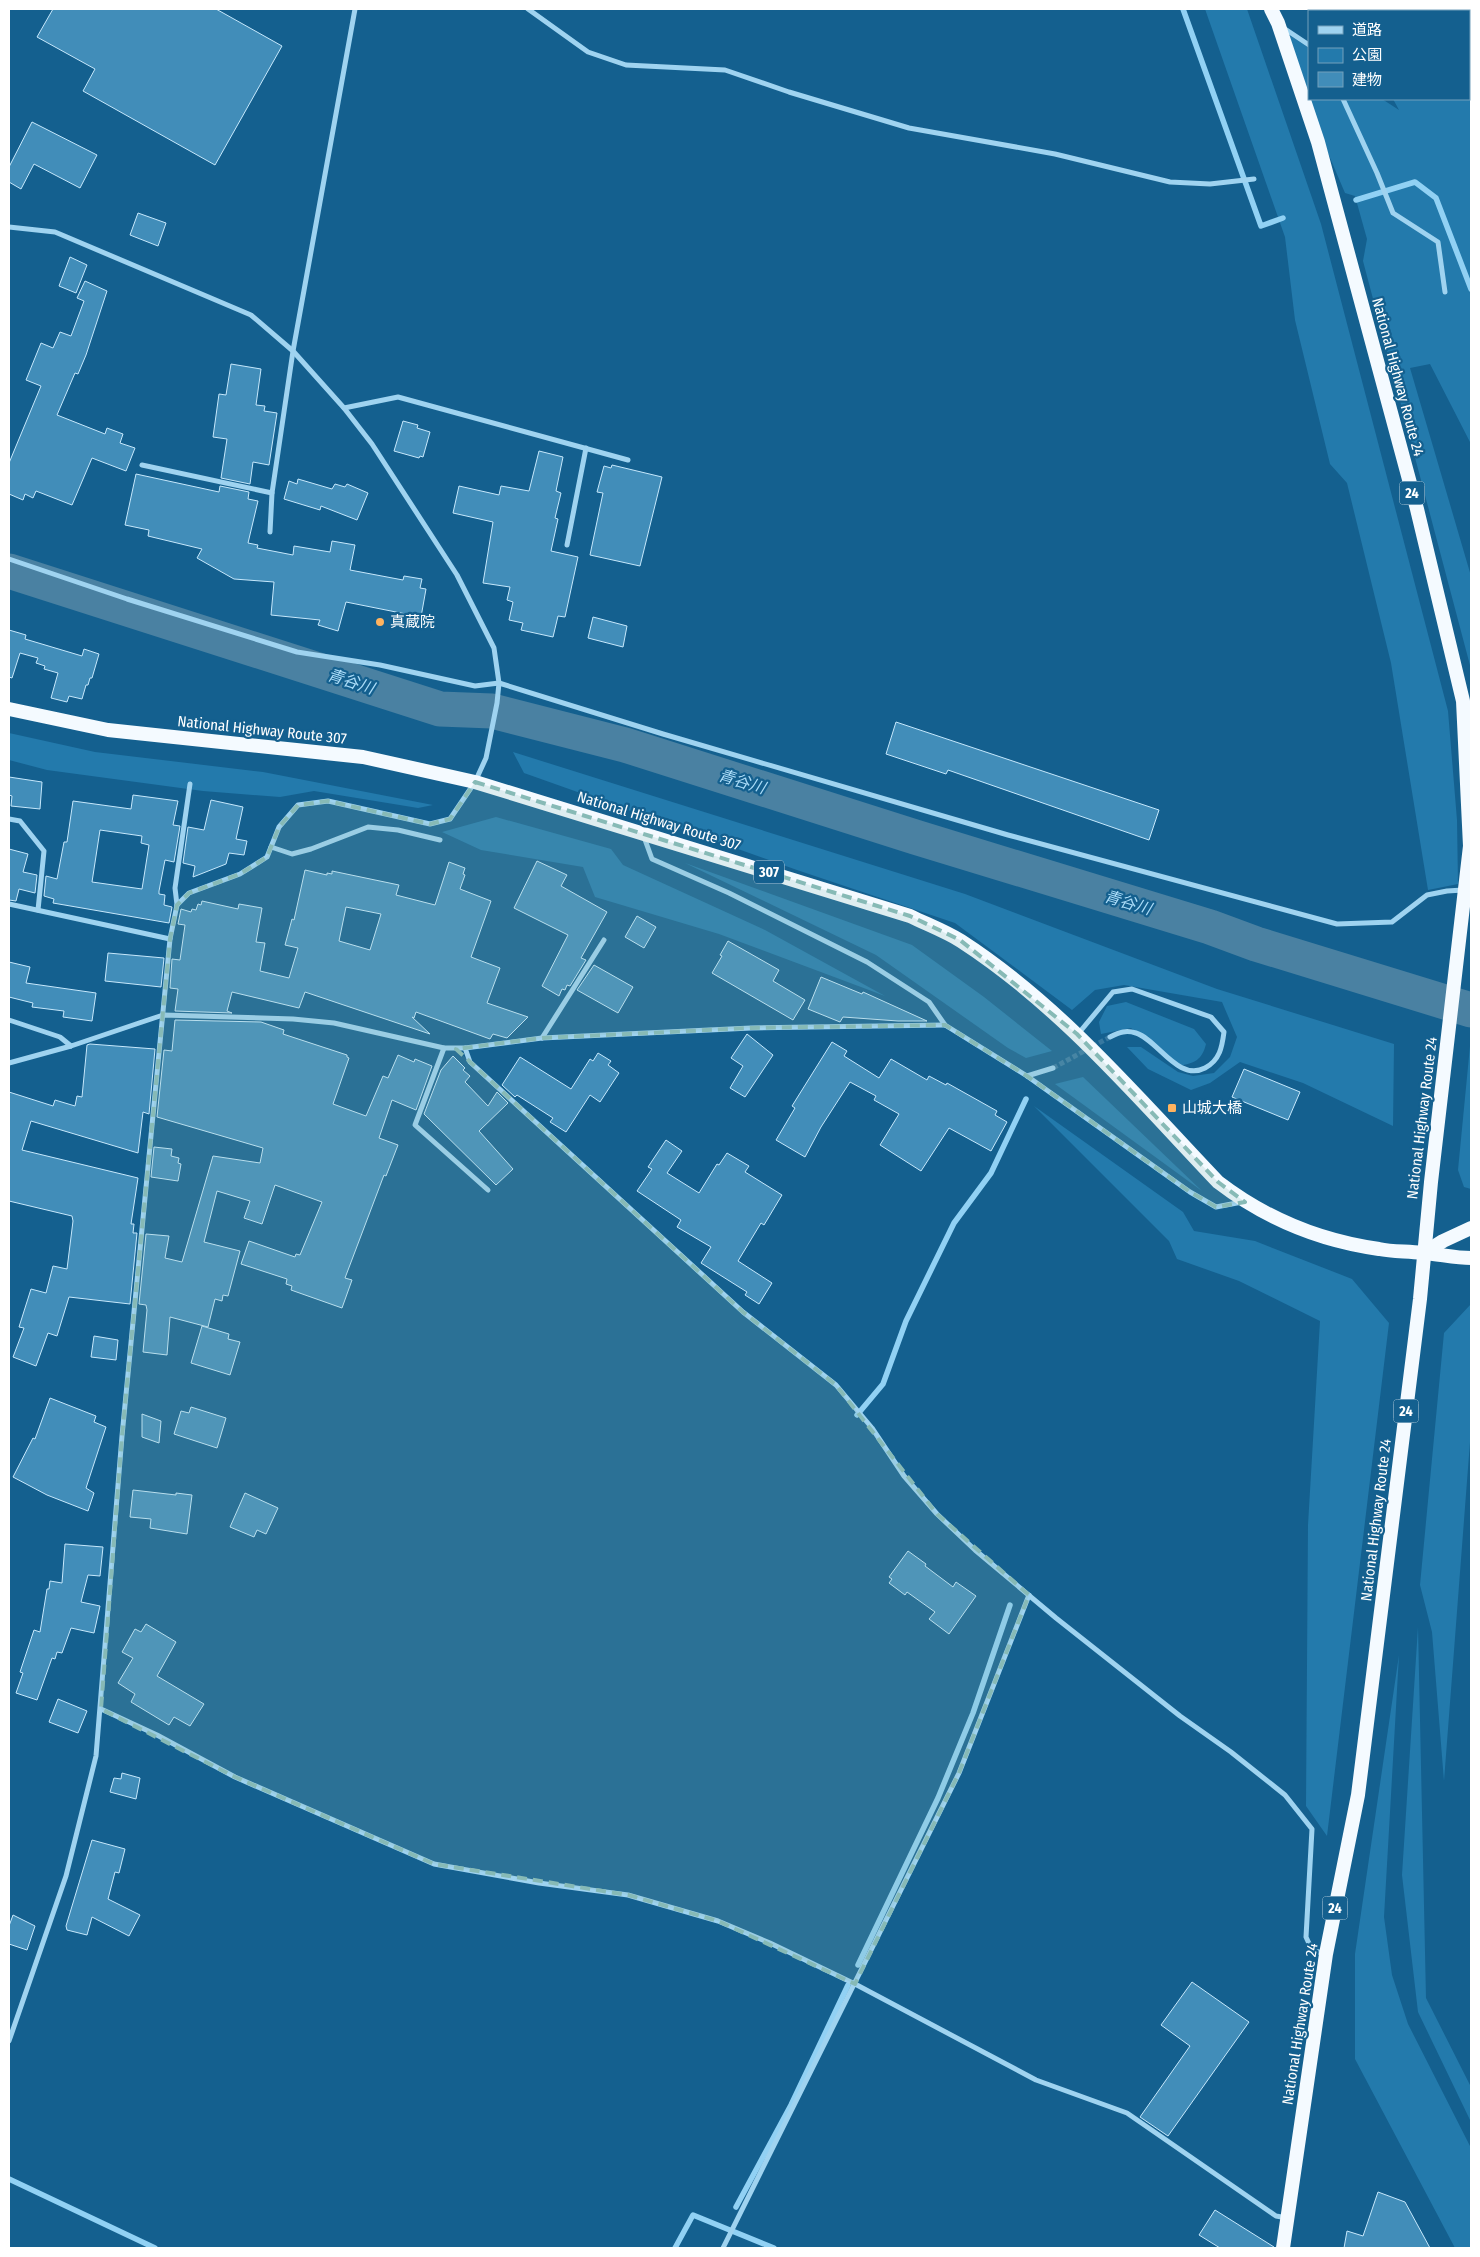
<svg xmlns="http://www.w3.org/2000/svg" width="1480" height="2257" font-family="'Fira Sans Condensed','Noto Sans JP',sans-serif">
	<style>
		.green { fill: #237aac }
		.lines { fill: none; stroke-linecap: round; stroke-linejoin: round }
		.stream { stroke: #91d1f4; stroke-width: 5.5 }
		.river { stroke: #4a81a2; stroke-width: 35 }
		.building { fill: #418db9; stroke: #c6e8fc; fill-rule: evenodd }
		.minor-tunnel { stroke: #3778a0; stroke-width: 5; stroke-dasharray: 5 2.5; stroke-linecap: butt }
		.minor { stroke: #9fd3f0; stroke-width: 5 }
		.trunk { stroke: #f4faff; stroke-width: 14 }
		.marked { fill: #87bab6; fill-opacity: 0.2; stroke: #87bab6; stroke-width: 4; stroke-dasharray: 10 6; stroke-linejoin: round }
		.poi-dot { fill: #ffb35f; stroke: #14608f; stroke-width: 2 }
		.labels { text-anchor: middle; stroke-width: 4.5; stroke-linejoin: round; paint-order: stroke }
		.shield { fill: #14608f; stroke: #b8cfdd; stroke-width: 1 }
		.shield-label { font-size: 14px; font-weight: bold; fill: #fff }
		.street-label { font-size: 15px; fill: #fff; stroke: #14608f }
		.poi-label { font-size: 15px; fill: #fff; stroke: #14608f; text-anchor: start }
		.water-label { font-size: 16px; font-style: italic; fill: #abdcf8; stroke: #14608f }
	</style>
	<rect width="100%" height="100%" fill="#14608f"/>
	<g class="green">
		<polygon points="1205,9 1247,9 1321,224 1448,711 1457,820 1458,884 1428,890 1391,663 1347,483 1330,464 1295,320 1285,237"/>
		<polygon points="1339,9 1471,9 1471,444 1430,364 1410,368 1471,576 1471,669 1363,261 1367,239 1355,196 1345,193 1273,24 1309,48 1309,99 1382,99 1399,110 1393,99 1469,99 1469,11 1341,11"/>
		<polygon points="9,733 95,752 263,772 433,805 418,808 314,791 280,797 203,791 47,770 9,760"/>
		<polygon points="513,752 965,894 1217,989 1394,1044 1393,1126 1303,1083 1240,1062 1210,1083 1191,1090 1148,1069 1127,1047 1141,1047 1178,1072 1193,1076 1214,1073 1230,1057 1237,1037 1222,1002 1124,985 1095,990 1072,1010 955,923 797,870 524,773"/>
		<polygon points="496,817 611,849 623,865 765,930 885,996 719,934 595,897 583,867 481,850 442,832"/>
		<polygon points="685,863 912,945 984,997 1052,1051 1026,1058 1008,1048 876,955"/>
		<path d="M1126,1002L1194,1029L1206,1044C1202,1060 1195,1063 1179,1066L1131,1028L1101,1034L1099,1022L1107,1006Z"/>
		<polygon points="1471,1036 1471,1189 1464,1187 1458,1170"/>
		<polygon points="1083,1077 1202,1191 1055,1084"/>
		<polygon points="1034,1106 1183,1212 1194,1231 1255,1241 1352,1279 1389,1323 1327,1836 1306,1806 1308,1525 1320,1321 1239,1281 1177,1259 1169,1241"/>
		<polygon points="1471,1304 1471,1429 1444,1781 1432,1632 1420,1585 1444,1333"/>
		<polygon points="1418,1627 1426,1998 1471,2087 1471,2122 1418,2012 1402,1875"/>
		<polygon points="1399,1655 1384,1917 1392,1975 1408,2024 1471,2148 1471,2248 1455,2248 1355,2059 1355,1954"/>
	</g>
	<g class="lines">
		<g class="stream">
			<polyline points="1183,9 1261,226 1283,218"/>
			<polyline points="1356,200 1415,182 1436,198 1471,289"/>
			<polyline points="857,1415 883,1384 906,1321 954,1223 991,1173 1026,1099"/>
			<polyline points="858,1965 938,1798 973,1713 1010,1605"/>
			<polyline points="9,2179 155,2248"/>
			<polyline points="736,2207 791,2105 848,1985"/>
			<polyline points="675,2248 693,2215 774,2248"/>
		</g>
		<polyline class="river" points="9,571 440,709 492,711 625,745 915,837 1210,927 1256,944 1471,1010"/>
	</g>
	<g class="building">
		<polygon points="53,9 216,9 282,46 215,165 83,91 95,69 37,37"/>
		<polygon points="32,122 97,155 80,188 34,164 21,189 9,182 9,167"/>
		<polygon points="138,213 166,223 158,246 130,235"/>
		<polygon points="70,257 87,265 76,293 59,286"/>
		<polygon points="85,281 107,291 86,355 78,374 75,373 57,415 105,434 107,428 123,434 120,443 135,448 126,471 92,458 72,505 36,491 33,498 25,494 23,500 9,494 9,463 41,386 26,380 41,343 53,348 60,332 71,336 84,301 77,298"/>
		<polygon points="231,364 261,369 256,405 265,406 264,411 277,413 269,465 253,462 250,484 221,478 227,439 213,437 219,394 226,395"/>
		<polygon points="403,421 418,425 417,428 430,432 423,457 420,456 419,458 394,451"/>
		<polygon points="539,451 563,457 556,491 561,493 555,518 558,519 551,551 578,557 565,617 558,616 553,637 521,630 523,623 509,620 513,602 507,600 510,587 483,583 493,522 453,513 459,486 499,495 501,486 529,491"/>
		<polygon points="612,465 662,477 640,566 590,555 603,493 597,492 604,466 611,468"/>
		<polygon points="136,474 219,492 220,486 249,492 248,499 258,501 248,543 258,545 257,548 293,555 294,546 330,552 332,541 355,545 350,570 403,580 404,576 422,579 420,588 426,589 421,617 346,602 338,631 318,625 320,620 271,615 274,582 234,579 197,558 202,549 148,536 149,530 125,525"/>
		<polygon points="298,479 332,489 335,484 345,487 347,484 368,493 357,520 321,506 320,510 284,499 289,481 297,484"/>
		<polygon points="593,617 627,626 623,647 588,638"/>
		<polygon points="9,630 26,635 25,639 82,656 84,649 99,654 92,678 90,678 88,685 86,685 82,699 69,696 67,702 51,698 58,673 44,669 45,666 36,663 38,658 20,653 12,678 9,677"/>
		<polygon points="896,722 1159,810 1149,840 948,770 946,774 886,754"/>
		<polygon points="9,777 42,782 40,809 11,806 12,796 9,795"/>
		<path d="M133,795L178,801L173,825L180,826L174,862L165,860L159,891V894L165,895L164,905L172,907L169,923L53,903L54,899L44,896L46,876L57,879L64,842H67L73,801L131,809ZM100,830L142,836L141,843L149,845L142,889L92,882Z"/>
		<polygon points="211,800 243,807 236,839 247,841 244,855 229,853 226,864 193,877 195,866 183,863 188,827 204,830"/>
		<polygon points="9,849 28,854 23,872 37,875 35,893 19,889 16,901 9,900"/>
		<polygon points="537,861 567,875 561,886 607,912 581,958 586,960 570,986 567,985 565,990 562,989 559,996 542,986 568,935 514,908"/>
		<path d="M449,862L465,868L463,874L465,875L460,889L491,901L471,957L500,968L487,1003L528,1017L507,1038L493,1034L490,1039L416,1012L414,1018L412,1017L430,1034L305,992L299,1008L232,992L227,1011L232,1013L175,1011L178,989L170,988L172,959L180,960L185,925L178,924L181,909L191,912L192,909L196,910L198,904L201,905L202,901L238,909L239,904L262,908L256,942L265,943L260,971L289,978L298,948L285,945L292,919L294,920L305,870L327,875V873L332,874V871L399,885L396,895L435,905ZM346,907L381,914L370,950L339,941Z"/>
		<polygon points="637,916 656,927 644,948 625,937"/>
		<polygon points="728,941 779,970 773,981 805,1000 793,1020 712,973 722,956 720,955"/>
		<polygon points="108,953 164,958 161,987 105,981"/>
		<polygon points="9,962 30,967 26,983 96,993 92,1021 63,1017 64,1011 32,1007 33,1003 9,997"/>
		<polygon points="594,965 633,987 618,1013 577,990"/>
		<polygon points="821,977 862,994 863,992 927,1021 898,1021 843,1017 840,1022 808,1009"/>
		<polygon points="175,1020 261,1022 284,1030 283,1034 347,1055 347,1057 349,1058 333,1104 366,1116 383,1076 388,1078 398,1055 414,1062 415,1059 432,1066 416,1110 392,1100 379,1138 398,1145 386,1176 384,1175 345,1278 352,1280 342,1308 291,1290 292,1286 286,1284 287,1279 241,1264 249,1241 295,1257 296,1254 300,1255 322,1202 275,1185 262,1224 244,1218 250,1201 217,1191 204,1242 240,1251 228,1296 223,1295 222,1301 215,1299 208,1327 170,1317 167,1355 143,1352 147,1310 146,1305 139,1304 146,1234 169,1236 165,1258 182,1262 213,1156 260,1163 263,1148 157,1117 164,1050 172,1051"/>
		<polygon points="747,1034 773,1055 745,1097 730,1088 743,1066 731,1058"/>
		<polygon points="832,1042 847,1051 844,1056 879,1078 891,1059 927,1080 929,1076 946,1085 947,1083 997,1111 995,1115 1007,1122 991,1151 949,1128 921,1171 880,1145 899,1114 874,1100 876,1096 850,1082 821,1127 805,1157 776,1140 795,1108 792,1106"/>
		<polygon points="90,1044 155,1049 149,1114 143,1112 138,1153 31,1121 22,1150 138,1178 131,1224 134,1224 133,1233 137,1233 130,1304 69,1297 57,1336 48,1333 36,1366 13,1357 24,1328 19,1327 31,1289 46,1293 53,1266 67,1269 73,1221 72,1216 9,1201 9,1092 53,1106 55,1100 75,1106 77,1096 82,1097 87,1045"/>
		<polygon points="598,1053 611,1061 608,1065 619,1073 600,1102 590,1095 566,1132 550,1122 553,1118 517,1095 515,1097 502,1085 520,1057 571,1089 590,1059 593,1061"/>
		<polygon points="453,1056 465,1068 463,1070 470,1076 465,1082 488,1106 497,1092 508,1103 479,1131 513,1169 496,1185 424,1114 441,1070"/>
		<polygon points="1244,1069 1300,1092 1288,1120 1232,1097"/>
		<polygon points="666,1140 682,1151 667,1173 699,1193 717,1164 719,1165 727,1153 749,1166 745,1172 782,1195 764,1225 761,1223 738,1261 772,1283 759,1304 745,1295 747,1292 701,1263 711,1247 677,1227 681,1220 637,1191 652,1169 648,1167"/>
		<polygon points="154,1147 172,1149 171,1156 179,1158 178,1163 181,1164 178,1181 151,1177"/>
		<polygon points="202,1326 229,1334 228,1339 240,1342 230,1375 191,1363"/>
		<polygon points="94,1336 118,1340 116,1360 91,1357"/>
		<polygon points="50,1398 96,1416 94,1422 106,1427 86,1488 94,1493 88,1511 47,1495 13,1477 33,1438 35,1439"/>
		<polygon points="191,1407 226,1418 217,1448 174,1434 181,1411 189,1413"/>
		<polygon points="142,1414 161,1421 159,1443 142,1437"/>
		<polygon points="133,1490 176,1495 176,1493 192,1495 187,1534 150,1528 151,1519 130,1517"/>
		<polygon points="245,1493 278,1508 266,1534 257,1530 254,1537 230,1527"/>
		<polygon points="65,1544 103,1547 100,1576 88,1575 81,1602 100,1606 94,1633 71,1628 62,1653 57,1652 55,1659 52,1658 37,1700 16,1693 23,1673 20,1672 34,1630 40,1632 47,1589 49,1589 50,1581 62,1583"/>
		<polygon points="908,1551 926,1564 925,1566 953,1587 956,1582 976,1596 949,1634 929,1619 935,1612 907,1592 905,1595 889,1583 892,1579 889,1577"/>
		<polygon points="146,1624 176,1642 157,1676 204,1704 190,1726 174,1717 169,1725 131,1702 135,1694 118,1683 133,1658 122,1652 135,1629 141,1632"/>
		<polygon points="58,1699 87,1711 78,1733 49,1722"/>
		<polygon points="122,1773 140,1778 136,1799 110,1792 114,1778 121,1779"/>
		<polygon points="92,1840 125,1849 119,1873 115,1872 108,1899 140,1915 129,1936 92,1917 87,1935 67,1930 66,1926"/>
		<polygon points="13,1915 35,1926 27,1950 9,1944 9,1926"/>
		<polygon points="1192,1982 1249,2022 1168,2136 1140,2117 1190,2046 1161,2025"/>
		<polygon points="1378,2192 1405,2202 1430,2248 1344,2248 1347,2231 1363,2236"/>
		<polygon points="1215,2210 1274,2247 1274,2248 1220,2248 1199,2235"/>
	</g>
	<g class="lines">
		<polyline class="minor-tunnel" points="1053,1068 1110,1037"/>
		<g class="minor">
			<polyline points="528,9 588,52 626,65 725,70 789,92 909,128 1055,154 1170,182 1210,184 1254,179"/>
			<polyline points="1282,27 1309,45"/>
			<polyline points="1343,99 1377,173 1393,213 1438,242 1445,292"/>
			<polyline points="9,227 55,232 251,315 293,351 344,408 372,444 457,575 494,648 499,683 497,703 486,758 475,782 450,819 430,824 328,801 298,805 279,827 267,857 240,874 189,893 177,905"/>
			<polyline points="344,408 398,397 628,460"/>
			<polyline points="142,465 272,493"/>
			<polyline points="270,532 272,493 293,351 355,9"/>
			<polyline points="567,545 586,448"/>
			<polyline points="9,559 127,599 297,652 380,665 475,686 499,683 663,734 1008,835 1337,924 1392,922 1427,895 1447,891 1463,890"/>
			<polyline points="9,819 20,821 44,851 38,910"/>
			<polyline points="644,837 652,859 729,893 867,962 929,1002 945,1025 1027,1076 1190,1192 1216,1207 1242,1202"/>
			<polyline points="271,847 292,854 311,849 368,827 398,830 440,840"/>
			<polyline points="9,904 170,939"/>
			<polyline points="9,1020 60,1037 71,1046"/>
			<path d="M1078,1034L1113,992L1132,989L1211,1017L1224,1032C1222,1047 1220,1060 1205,1068C1178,1082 1158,1040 1136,1033C1126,1030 1120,1032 1110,1037"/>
			<polyline points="542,1038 604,940"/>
			<polyline points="444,1048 415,1125 488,1190"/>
			<polyline points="465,1048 470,1062 743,1312 836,1385 872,1428 904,1476 937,1514 975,1550 1056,1618 1180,1716 1231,1752 1285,1795 1312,1829 1306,1937 1312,1950 1325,1954"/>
			<polyline points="9,1063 71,1046 163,1015 293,1019 334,1023 444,1048 465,1048 542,1038 751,1028 945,1025"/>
			<polyline points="1027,1076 1053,1068"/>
			<polyline points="101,1709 157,1735 235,1777 434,1864 539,1883 628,1895 718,1921 770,1943 855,1984 1036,2080 1127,2113 1276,2216 1287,2218"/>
			<polyline points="9,2041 66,1876 96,1756 122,1436 170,939 177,905 175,888 190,784"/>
			<polyline points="723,2248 959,1773 1029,1595"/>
		</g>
		<g class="trunk">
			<polyline points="1271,9 1278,23 1318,142 1332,194 1417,509 1463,701 1470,846 1431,1182 1420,1299 1358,1795 1326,1954 1283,2248"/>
			<path d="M9,709L108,730L363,757L475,782L910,916C926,924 945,931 961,941C1060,1005 1137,1097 1218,1182C1265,1218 1321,1241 1379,1249C1393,1252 1408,1251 1422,1253C1439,1254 1454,1258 1471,1258"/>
			<polyline points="1424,1253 1443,1241 1471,1228"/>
		</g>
	</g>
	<path class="marked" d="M475,782L910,916L960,940L1077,1034L1218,1182L1245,1202L1216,1207L1190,1192L1027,1076L945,1025L751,1028L542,1038L456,1049L743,1312L836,1385L937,1514L1029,1595L959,1773L855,1984L718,1921L628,1895L434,1864L235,1777L101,1709L122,1436L170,939L177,905L189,893L240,874L267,857L279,827L298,805L328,801L430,824L450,819Z"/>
	<g class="poi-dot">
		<circle cx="380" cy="622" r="5"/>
		<rect x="1167" y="1103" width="10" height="10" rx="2.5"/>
	</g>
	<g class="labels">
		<g class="shield">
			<rect x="1399.5" y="481.5" width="25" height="23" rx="4"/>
			<rect x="754" y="860.5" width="30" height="23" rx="4"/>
			<rect x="1393.5" y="1399.5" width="25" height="23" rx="4"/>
			<rect x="1322.5" y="1896.5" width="25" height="23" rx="4"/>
		</g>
		<g class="shield-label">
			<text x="1412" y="498">24</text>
			<text x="769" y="877">307</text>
			<text x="1406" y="1416">24</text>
			<text x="1335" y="1913">24</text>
		</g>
		<g class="street-label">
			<text transform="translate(1398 377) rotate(75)" y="5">National Highway Route 24</text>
			<text transform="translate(262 730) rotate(6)" y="5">National Highway Route 307</text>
			<text transform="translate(659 821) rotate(17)" y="5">National Highway Route 307</text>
			<text transform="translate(1422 1118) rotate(-83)" y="5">National Highway Route 24</text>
			<text transform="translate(1376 1520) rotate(-83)" y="5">National Highway Route 24</text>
			<text transform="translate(1300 2024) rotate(-81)" y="5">National Highway Route 24</text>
		</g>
		<g class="poi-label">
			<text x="390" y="627">真蔵院</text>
			<text x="1182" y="1113">山城大橋</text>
		</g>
		<g class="water-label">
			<text transform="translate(351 681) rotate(18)" y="6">青谷川</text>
			<text transform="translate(742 781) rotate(17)" y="6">青谷川</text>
			<text transform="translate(1128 902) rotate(17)" y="6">青谷川</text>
		</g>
	</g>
	<rect width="1480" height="2257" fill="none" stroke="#ffffff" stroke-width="20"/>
	<rect x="1308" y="10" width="162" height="90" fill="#14608f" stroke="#72a0bc"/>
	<rect x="1318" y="26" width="25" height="8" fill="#9fd3f0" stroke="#72a0bc"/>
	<text x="1352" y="35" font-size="15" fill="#ffffff">道路</text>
	<rect x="1318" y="48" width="25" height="15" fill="#237aac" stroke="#72a0bc"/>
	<text x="1352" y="60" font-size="15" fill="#ffffff">公園</text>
	<rect x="1318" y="72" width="25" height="15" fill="#418db9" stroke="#72a0bc"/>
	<text x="1352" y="85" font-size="15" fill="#ffffff">建物</text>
</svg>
